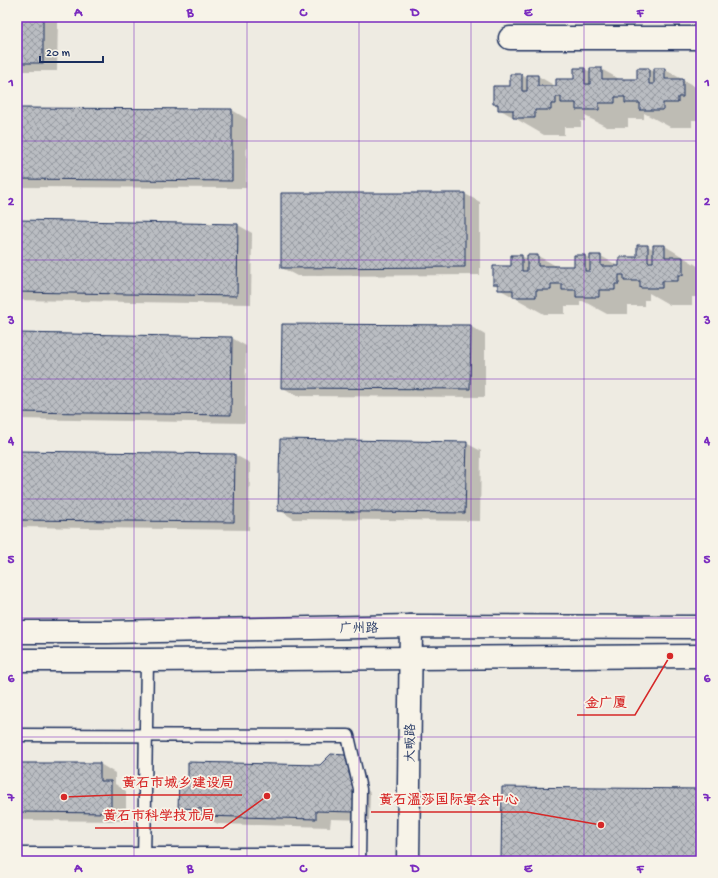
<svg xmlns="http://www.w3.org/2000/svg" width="718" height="878" font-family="'Gochi Hand','LXGW WenKai TC',sans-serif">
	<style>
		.shadow { fill: #0003 }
		.building { fill: url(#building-cross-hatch); stroke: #1b2f5e }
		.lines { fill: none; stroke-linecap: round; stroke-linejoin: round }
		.service-casing { stroke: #1b2f5e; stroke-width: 15 }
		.minor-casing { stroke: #1b2f5e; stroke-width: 25 }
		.tertiary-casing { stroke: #1b2f5e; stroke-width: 25 }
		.secondary-casing { stroke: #1b2f5e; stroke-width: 25 }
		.service { stroke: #f7f3e8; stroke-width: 12 }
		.minor { stroke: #f7f3e8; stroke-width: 22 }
		.tertiary { stroke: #f7f3e8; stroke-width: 22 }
		.secondary { stroke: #f7f3e8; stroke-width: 22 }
		.grid { fill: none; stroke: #7b2cbf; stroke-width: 1; stroke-opacity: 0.55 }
		.labels { text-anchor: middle; stroke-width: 3.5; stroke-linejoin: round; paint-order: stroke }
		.street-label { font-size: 13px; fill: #1b2f5e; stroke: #f7f3e8 }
		.leader { fill: none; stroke: #d62828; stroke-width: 1.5 }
		.callout-dot { fill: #d62828; stroke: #f7f3e8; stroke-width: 1.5 }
		.callout-label { font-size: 14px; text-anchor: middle; font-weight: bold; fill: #d62828; stroke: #f7f3e8; stroke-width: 3.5; stroke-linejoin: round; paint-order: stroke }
		.neatline { fill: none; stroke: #7b2cbf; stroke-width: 1.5 }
		.grid-label { font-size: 13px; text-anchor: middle; font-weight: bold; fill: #7b2cbf }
	</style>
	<defs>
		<pattern id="building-cross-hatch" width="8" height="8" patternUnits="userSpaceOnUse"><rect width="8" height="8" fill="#babdc2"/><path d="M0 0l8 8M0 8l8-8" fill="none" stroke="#969aa1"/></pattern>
	</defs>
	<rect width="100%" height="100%" fill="#eeebe2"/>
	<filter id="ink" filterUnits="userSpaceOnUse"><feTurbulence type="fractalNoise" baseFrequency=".025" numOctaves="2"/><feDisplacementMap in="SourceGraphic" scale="8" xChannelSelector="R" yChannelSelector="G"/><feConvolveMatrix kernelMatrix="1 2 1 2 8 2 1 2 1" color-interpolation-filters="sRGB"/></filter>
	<g filter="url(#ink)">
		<g class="shadow">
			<polygon points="17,17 58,17 57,71 17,71"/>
			<polygon points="575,69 585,69 591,72 601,69 621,80 638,80 648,69 655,72 664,69 701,90 701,120 692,120 692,127 670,127 644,113 644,119 628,119 628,127 607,127 585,116 585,121 581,121 581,127 564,127 564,135 544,135 499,109 499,107 494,104 522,75 528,79 538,76 557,87 575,80"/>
			<polygon points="17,109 232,110 247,119 246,188 17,187"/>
			<polygon points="465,194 480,202 480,275 297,276 282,268"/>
			<polygon points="17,221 238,225 252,233 251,304 17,300"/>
			<polygon points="638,246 648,246 654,250 665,246 701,268 701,297 692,297 692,305 670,305 649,293 649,300 644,300 644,306 628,306 628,314 607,314 583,301 580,301 580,306 565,306 565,314 544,314 499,289 499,287 494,284 512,267 521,256 528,259 538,256 558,267 575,267 575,256 585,256 591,259 601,256 620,267 638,258"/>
			<polygon points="470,326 485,335 485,397 297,396 282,387"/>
			<polygon points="17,334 232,338 246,346 245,423 17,419"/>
			<polygon points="466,443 481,451 480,521 294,519 279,510"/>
			<polygon points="17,452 235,455 250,463 249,530 17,527"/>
			<polygon points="344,756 360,764 365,774 363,784 370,793 369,820 331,819 330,827 218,824 204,817 194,816 179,808 320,766"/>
			<polygon points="17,764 100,764 115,773 115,784 126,791 126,821 17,820"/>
		</g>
		<g class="building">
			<rect x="17" y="17" width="26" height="46"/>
			<polygon points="574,68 585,68 585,84 590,84 590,68 602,68 602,79 637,79 637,68 649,68 649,84 654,84 654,68 665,68 665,79 683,79 683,97 678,97 678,103 663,103 663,110 640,110 640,103 625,103 625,97 615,97 615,103 599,103 599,110 576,110 576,103 561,103 561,97 556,97 556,104 551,104 551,110 535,110 535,118 513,118 513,110 498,110 498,104 493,104 493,86 510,86 510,74 522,74 522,91 527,91 527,75 538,75 538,86 556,86 556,79 574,79"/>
			<polygon points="17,108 232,109 232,181 17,179"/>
			<polygon points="281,193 465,193 465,267 281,268"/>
			<polygon points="17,220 238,224 237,296 17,292"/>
			<polygon points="637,245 648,245 648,262 653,262 653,245 665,245 665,257 683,257 683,275 678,275 678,281 662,281 662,288 640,288 640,281 624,281 624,275 619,275 619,284 615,284 615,290 599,290 599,297 576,297 576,290 562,290 562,284 551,284 551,290 536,290 536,297 513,297 513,290 498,290 498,284 493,284 493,266 511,266 511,255 522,255 522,271 527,271 527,255 538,255 538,266 574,266 574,255 585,255 585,271 590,271 590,255 601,255 601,266 619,266 619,257 637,257"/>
			<polygon points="282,324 471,325 470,389 281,388"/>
			<polygon points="17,333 232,337 231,415 17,412"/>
			<polygon points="280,439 467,442 465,513 278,511"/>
			<polygon points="17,451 235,454 234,522 17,520"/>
			<polygon points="331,754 345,755 350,765 349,774 355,783 354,812 316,811 316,819 202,816 202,809 178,808 179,780 188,780 188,762 320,765"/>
			<polygon points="17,763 100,763 100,781 111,781 111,813 17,812"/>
			<polygon points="502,787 701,789 701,861 501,861"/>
		</g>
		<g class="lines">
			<g class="service-casing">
				<g id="service">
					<polyline points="17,735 348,736 360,789 359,861"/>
					<polyline points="17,854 359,854"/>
					<polyline points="144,861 147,660"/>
				</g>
			</g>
			<g class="minor-casing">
				<polyline id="minor" points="510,38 701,38"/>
			</g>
			<g class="tertiary-casing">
				<polyline id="tertiary" points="408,861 411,626"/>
			</g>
			<g class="secondary-casing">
				<g id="secondary">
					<polyline points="17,632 108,632 411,626 701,627"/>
					<polyline points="17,660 147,660 701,656"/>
				</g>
			</g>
			<use href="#service" class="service"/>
			<use href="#minor" class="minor"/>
			<use href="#tertiary" class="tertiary"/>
			<use href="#secondary" class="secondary"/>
		</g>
	</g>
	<path class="grid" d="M134,17V861M247,17V861M359,17V861M471,17V861M584,17V861M17,141H701M17,260H701M17,379H701M17,499H701M17,618H701M17,737H701"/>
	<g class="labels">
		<g class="street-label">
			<text transform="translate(359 627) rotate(-1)" y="5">广州路</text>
			<text transform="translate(409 743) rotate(-89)" y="5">大畈路</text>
		</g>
	</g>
	<path class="leader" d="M670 656L635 715H577M64 797L114 795H242M601 825L527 812H371M267 796L223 828H95"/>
	<g class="callout-dot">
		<circle cx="670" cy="656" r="4"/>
		<circle cx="64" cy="797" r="4"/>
		<circle cx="601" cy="825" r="4"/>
		<circle cx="267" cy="796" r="4"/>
	</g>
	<g class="callout-label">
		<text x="606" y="707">金广厦</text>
		<text x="178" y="787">黄石市城乡建设局</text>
		<text x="449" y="804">黄石温莎国际宴会中心</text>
		<text x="159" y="820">黄石市科学技术局</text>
	</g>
	<rect width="718" height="878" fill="none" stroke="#f7f3e8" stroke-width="44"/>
	<path d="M40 56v6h63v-6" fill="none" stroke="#1b2f5e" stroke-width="2"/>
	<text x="46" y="56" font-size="12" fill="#1b2f5e" stroke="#f7f3e8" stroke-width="3" paint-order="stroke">20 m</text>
	<rect x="22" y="22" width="674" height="834" class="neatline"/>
	<g class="grid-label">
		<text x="78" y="16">A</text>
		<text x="190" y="16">B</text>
		<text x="303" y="16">C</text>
		<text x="415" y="16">D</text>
		<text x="528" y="16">E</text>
		<text x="640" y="16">F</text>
		<text x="11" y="86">1</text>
		<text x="707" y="86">1</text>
		<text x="11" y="205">2</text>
		<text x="707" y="205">2</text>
		<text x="11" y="324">3</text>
		<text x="707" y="324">3</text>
		<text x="11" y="444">4</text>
		<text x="707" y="444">4</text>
		<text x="11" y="563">5</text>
		<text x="707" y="563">5</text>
		<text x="11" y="682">6</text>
		<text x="707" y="682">6</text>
		<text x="11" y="801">7</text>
		<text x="707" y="801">7</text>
		<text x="78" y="872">A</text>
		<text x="190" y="872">B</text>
		<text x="303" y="872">C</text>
		<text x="415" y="872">D</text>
		<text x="528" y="872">E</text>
		<text x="640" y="872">F</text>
	</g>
</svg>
